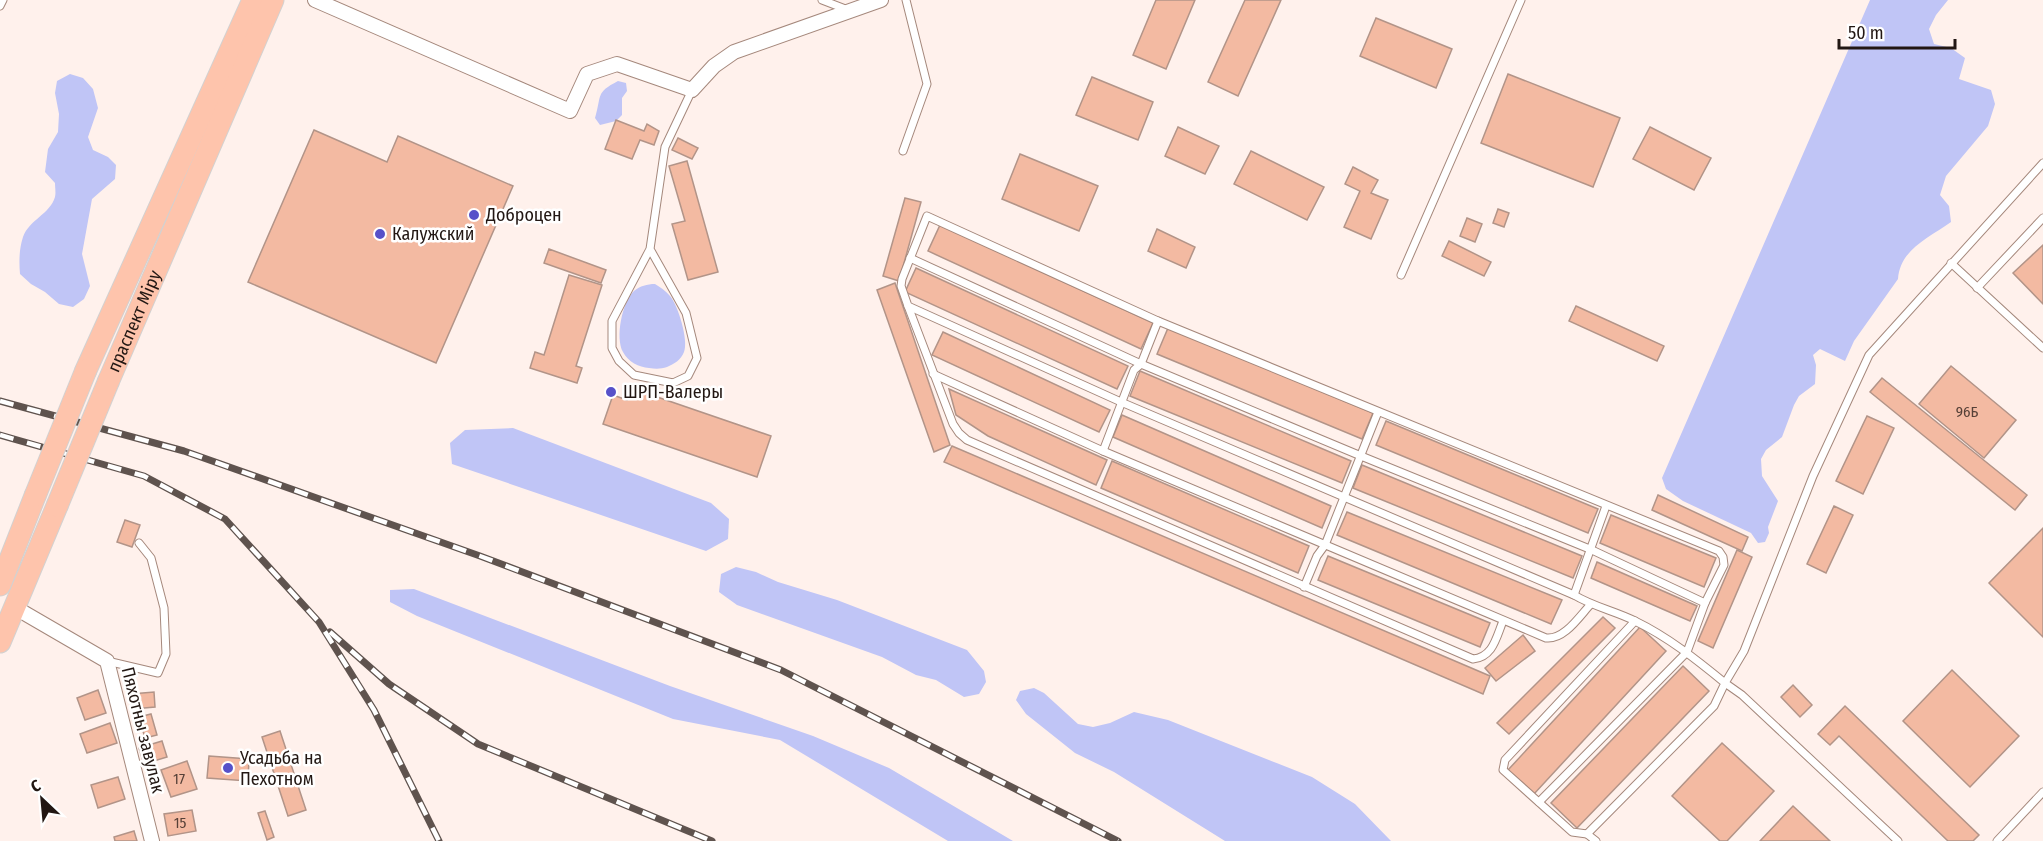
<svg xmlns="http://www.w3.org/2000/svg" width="2043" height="841" font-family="'Fira Sans Condensed',sans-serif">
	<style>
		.green { fill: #c0c5f6 }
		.building { fill: #f3baa2; stroke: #b29488; stroke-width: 1.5 }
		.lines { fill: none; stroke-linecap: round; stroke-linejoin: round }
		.lane-casing { stroke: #a5887c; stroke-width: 9 }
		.street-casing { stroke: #a5887c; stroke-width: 16 }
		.primary-casing { stroke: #d3d1d0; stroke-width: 23 }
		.lane { stroke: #fff; stroke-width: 7 }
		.street { stroke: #fff; stroke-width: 14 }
		.primary { stroke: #fec4ac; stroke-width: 21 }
		.rail-casing { stroke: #5f534e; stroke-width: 7 }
		.rail { stroke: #fff; stroke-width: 4.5; stroke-dasharray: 14; stroke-linecap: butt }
		.primary-bridge-casing { stroke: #d3d1d0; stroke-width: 23; stroke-linecap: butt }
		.primary-bridge { stroke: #fec4ac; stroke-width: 21 }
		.poi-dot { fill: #5751c9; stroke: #fff; stroke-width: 2 }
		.labels { text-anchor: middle; stroke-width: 5; stroke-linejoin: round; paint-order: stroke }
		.number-label { font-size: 15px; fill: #564037 }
		.poi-label { font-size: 18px; fill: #221713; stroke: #fff; text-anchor: start }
		.street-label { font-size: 18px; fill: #221713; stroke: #fff }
	</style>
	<rect width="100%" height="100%" fill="#fff1ec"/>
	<g class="green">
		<path d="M1870,0H1948L1936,15L1929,29L1934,44L1951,48L1965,58L1959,79L1991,90L1995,104L1988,126L1946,176L1940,195L1949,206L1951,222C1929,238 1900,249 1898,279L1854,341L1845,361L1820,349L1813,355L1816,365L1815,384L1799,396L1794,405L1782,437L1766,450L1761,459L1762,476L1778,501L1768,527L1769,533L1765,542L1758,543L1751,533L1683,501L1666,489L1662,478Z"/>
		<path d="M70,74L83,78L93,89L98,108L88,137L93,150L108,157L116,165L115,179L92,199L82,254L90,286L84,299L73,307L59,304L45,292L31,284L20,274C19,262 19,249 23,237C29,220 50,214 55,197C56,193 55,187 55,183L45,172L48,149L58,132L59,114L55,93L57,81Z"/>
		<path d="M618,81L626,83L627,91L622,98V115L616,121L600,125L595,118C602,95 595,93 618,81Z"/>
		<path d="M655,284C660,287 666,291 670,296C678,305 689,341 684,352C681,360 674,364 667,367C661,369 656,369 649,368C639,367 628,362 623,352C615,338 622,302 634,291C640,286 647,284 655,284Z"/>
		<polygon points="513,428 711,503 729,519 728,539 706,551 452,464 450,443 465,430"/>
		<polygon points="736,567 756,572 778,582 837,600 967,650 984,671 986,682 979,694 964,697 936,680 916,675 882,657 737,605 719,592 721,574"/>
		<polygon points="414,589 670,686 813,736 889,768 1013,841 948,841 780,740 673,719 417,616 390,602 390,590"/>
		<polygon points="1034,688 1044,693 1078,724 1093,727 1110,723 1134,712 1168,720 1312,777 1355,804 1391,841 1225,841 1114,772 1075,753 1026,714 1016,700 1020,691"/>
	</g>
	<g class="building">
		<polygon points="1156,0 1195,0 1166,69 1133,55"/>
		<polygon points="1245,0 1281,0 1238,96 1208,82"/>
		<polygon points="1376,18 1452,49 1436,88 1360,56"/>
		<polygon points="1508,74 1620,118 1593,187 1481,143"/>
		<polygon points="1092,77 1153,102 1138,140 1076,115"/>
		<polygon points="616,120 644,131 647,124 659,131 654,145 640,140 632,159 605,149"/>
		<polygon points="1178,127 1219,146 1205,174 1165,156"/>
		<polygon points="1650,127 1711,158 1694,190 1633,159"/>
		<polygon points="314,130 387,162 398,136 513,186 436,363 248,282"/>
		<polygon points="678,138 698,148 692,159 672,150"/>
		<polygon points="1251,151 1324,187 1307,220 1234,184"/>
		<polygon points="1020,154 1098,186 1079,231 1002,199"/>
		<polygon points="687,161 718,272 688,280 672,224 685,221 669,166"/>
		<polygon points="1353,167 1378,180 1371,193 1388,200 1371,239 1344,227 1360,191 1345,184"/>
		<polygon points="905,198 921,202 899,281 883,276"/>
		<polygon points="1498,209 1509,213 1504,227 1493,223"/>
		<polygon points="1467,218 1482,224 1475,242 1460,236"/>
		<polygon points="940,225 1153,323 1141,349 928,251"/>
		<polygon points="1157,229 1195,247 1186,268 1148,251"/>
		<polygon points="1449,241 1491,262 1484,276 1442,256"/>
		<polygon points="2043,245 2043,304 2013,273"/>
		<polygon points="549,249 606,270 601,283 544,263"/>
		<polygon points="916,268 1128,366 1117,389 905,292"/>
		<polygon points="569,275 602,285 576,366 582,368 577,383 530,368 535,352 544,355"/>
		<polygon points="895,283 950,445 934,452 877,290"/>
		<polygon points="1576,306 1664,346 1657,361 1569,321"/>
		<polygon points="1168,328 1373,413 1362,439 1157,354"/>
		<polygon points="943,332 1110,410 1099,432 932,355"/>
		<polygon points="1951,366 2016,420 1984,458 1919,404"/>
		<polygon points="1140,371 1351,461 1342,483 1130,396"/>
		<polygon points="1882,378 2027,495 2015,510 1870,392"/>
		<polygon points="631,388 771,436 757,477 603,424 613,395 627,400"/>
		<polygon points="949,389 1107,460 1096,485 988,436 956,415"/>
		<polygon points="1122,415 1331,506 1322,528 1113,437"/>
		<polygon points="1867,416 1894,428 1863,494 1836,481"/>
		<polygon points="1386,421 1598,509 1588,533 1376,445"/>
		<polygon points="952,446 1490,676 1483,694 944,462"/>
		<polygon points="1112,461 1309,546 1298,573 1101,488"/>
		<polygon points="1362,465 1582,556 1573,578 1353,488"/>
		<polygon points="1658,495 1748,537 1742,551 1652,510"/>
		<polygon points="1834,506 1853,515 1826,573 1807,564"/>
		<polygon points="1347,512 1562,600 1551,624 1337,535"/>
		<polygon points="1611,515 1716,558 1704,587 1600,543"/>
		<polygon points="125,520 140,525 132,547 117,542"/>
		<polygon points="2043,528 2043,637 1989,583"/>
		<polygon points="1737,550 1752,557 1713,648 1698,641"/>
		<polygon points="1328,556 1490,623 1480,647 1318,580"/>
		<polygon points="1597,562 1697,606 1690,621 1591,578"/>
		<polygon points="1603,617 1615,628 1509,734 1497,723"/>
		<polygon points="1640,627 1666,651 1534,794 1508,770"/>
		<polygon points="1523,635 1535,651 1496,681 1485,668"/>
		<polygon points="1683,666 1709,691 1577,828 1551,803"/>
		<polygon points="1952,670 2019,736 1970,787 1903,721"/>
		<polygon points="1793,685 1812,705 1800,717 1781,697"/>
		<polygon points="98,690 106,713 85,720 77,698"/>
		<polygon points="154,692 155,707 133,709 131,694"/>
		<polygon points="1845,706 1979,835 1973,841 1948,841 1839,736 1830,745 1818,734"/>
		<polygon points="151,714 157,735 145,738 139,717"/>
		<polygon points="110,723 117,743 87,753 80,734"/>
		<polygon points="280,731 306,810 288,816 262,737"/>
		<polygon points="162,741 167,757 144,764 139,748"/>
		<polygon points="1722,743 1774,791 1727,841 1720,841 1672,796"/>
		<polygon points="209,756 249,759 248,781 207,778"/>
		<polygon points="187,761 197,789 171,797 161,770"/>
		<polygon points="118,777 125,799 98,808 91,785"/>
		<polygon points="1793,806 1830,841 1760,841"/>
		<polygon points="192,810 196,831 168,836 164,814"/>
		<polygon points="265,811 274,837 267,840 258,813"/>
		<polygon points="134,831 137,841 115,841 114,837"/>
	</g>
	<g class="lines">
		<g class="lane-casing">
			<g id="lane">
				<polyline points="822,0 848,10"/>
				<polyline points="0,6 3,0"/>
				<polyline points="903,151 927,84 906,0"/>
				<polyline points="650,249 686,313 697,358 688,376 673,383 634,375 619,361 612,348 612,321 650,249 665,147 692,90"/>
				<polyline points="910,258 1141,364 1361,456 1592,550 1705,603"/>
				<polyline points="1951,263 2043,348"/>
				<polyline points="1401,275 1521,0"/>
				<polyline points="1977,288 2043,218"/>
				<path d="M908,306L953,424L959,433L967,440L1473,659C1493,657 1496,638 1503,621"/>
				<path d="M933,374L1103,451L1546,638C1564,640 1579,617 1590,605"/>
				<polyline points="1103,451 1134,370 1141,364 1158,321"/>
				<polyline points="1304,587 1317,556 1325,545 1378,412"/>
				<polyline points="1574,595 1606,506"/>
				<polyline points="107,661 158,673 166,654 164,608 151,558 139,543"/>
				<path d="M1539,802L1687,652L1705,603L1724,565L1723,557L1719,551L1158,321L927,216L902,279L901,286L908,306L1121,402L1574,595C1594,607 1615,611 1635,621C1668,637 1697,660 1725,683L1714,706L1587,834L1596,841"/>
				<polyline points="1587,834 1572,832 1503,770 1505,760 1635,621"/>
				<polyline points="1898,841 1742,695 1725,683 1744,651 1813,476 1869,355 2043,163"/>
				<polyline points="1997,841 2043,792"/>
			</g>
		</g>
		<g class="street-casing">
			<g id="street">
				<polyline points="315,0 570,111 587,74 617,64 692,90 714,66 734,52 881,0"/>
				<polyline points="14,607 107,661 152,841"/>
			</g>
		</g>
		<g class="primary-casing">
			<g id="primary">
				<polyline points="86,370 253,0"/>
				<path id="s1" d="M109,380L273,0"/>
				<polyline points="0,585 35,496"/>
				<polyline points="0,642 57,506"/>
			</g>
		</g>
		<use href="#lane" class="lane"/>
		<use href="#street" class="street"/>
		<use href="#primary" class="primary"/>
		<g class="rail-casing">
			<g id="rail">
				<polyline points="0,401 184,451 480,556 781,670 1118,841"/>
				<polyline points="0,435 144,476 225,519 319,622 374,710 439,841"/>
				<polyline points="330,632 389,684 478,744 712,841"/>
			</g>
		</g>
		<use href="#rail" class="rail"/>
		<g class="primary-bridge-casing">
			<g id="primary-bridge">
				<polyline points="35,496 86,370"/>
				<polyline points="57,506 109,380"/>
			</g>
		</g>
		<use href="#primary-bridge" class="primary-bridge"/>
	</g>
	<g class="poi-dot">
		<circle cx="474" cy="215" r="6"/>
		<circle cx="380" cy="234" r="6"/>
		<circle cx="611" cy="392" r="6"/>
		<circle cx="228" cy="768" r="6"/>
	</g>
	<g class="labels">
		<g class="number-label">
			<text x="1967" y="417">96Б</text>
			<text x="179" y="784">17</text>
			<text x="180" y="828">15</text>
		</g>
		<g class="poi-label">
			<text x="486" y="221">Доброцен</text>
			<text x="392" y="240">Калужский</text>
			<text x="623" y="398">ШРП-Валеры</text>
			<text x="240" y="764">Усадьба на<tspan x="240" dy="21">Пехотном</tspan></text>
		</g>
		<g class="street-label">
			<text dy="6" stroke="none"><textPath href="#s1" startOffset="64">праспект Міру</textPath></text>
			<text transform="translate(143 730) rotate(76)" y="6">Пяхотны завулак</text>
		</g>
	</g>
	<g transform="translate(42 799) rotate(334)" stroke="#ffffff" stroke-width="4.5" paint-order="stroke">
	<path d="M0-4.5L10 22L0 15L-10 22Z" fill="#221713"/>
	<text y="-9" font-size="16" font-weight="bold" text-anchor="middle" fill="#221713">С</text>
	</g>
	<path d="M1839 39v9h116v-9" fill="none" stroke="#221713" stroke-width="3"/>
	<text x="1848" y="39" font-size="18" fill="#221713" stroke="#ffffff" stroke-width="4.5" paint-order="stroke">50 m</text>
</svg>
